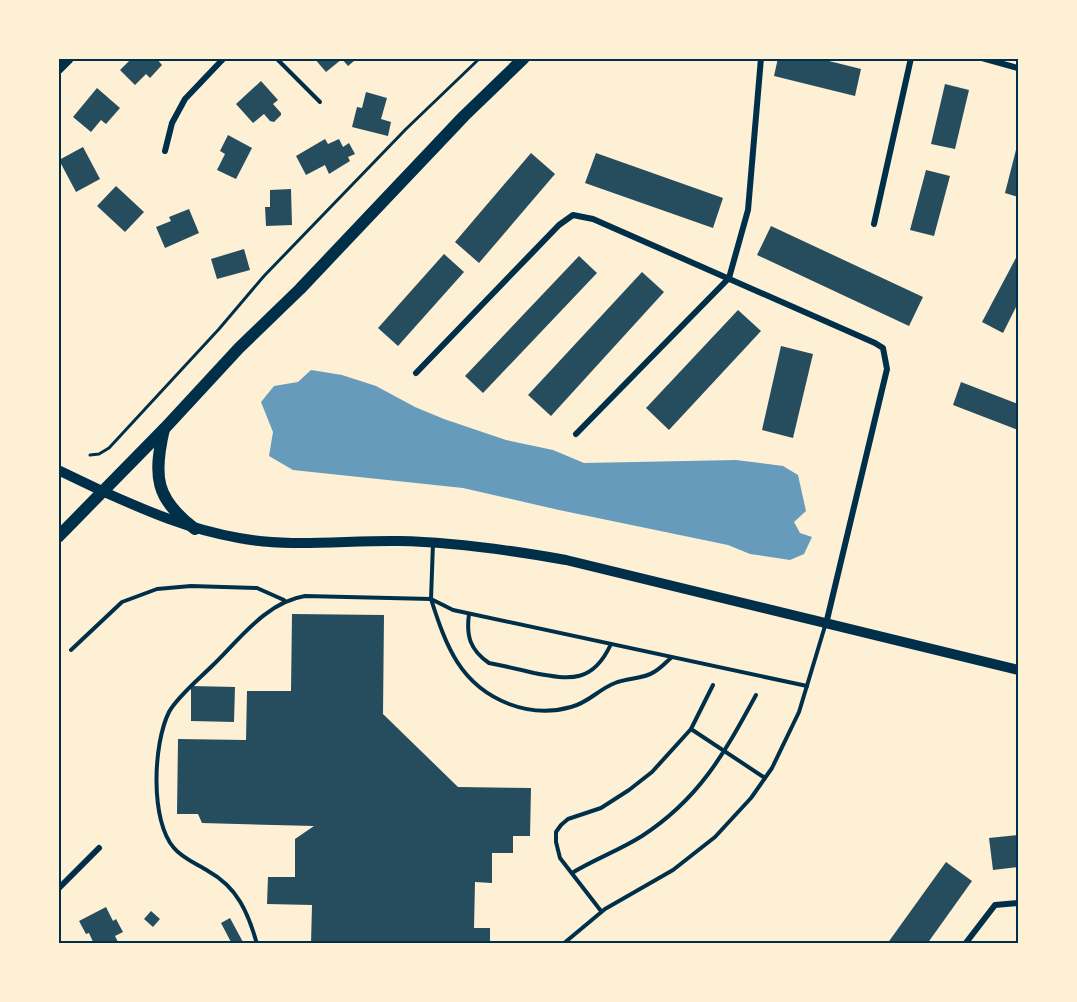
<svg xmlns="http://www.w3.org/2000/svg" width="1077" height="1002" font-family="Manrope,sans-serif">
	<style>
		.water { fill: #669bbc }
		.building { fill: #264d5e }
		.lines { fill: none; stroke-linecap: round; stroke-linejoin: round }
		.path { stroke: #003049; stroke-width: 3 }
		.service { stroke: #003049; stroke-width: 4 }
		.minor { stroke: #003049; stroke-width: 6 }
		.tertiary { stroke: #003049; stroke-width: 10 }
		.secondary { stroke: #003049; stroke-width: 10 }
		.primary { stroke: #003049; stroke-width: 12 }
		.neatline { fill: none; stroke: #003049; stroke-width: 2 }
	</style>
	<rect width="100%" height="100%" fill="#fdf0d5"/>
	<polygon class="water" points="311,370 342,375 376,386 415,407 444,419 506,440 553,450 584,463 736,460 783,466 798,475 806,511 794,522 800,533 812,537 804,554 790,560 750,554 728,545 559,510 463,488 293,470 269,456 273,432 261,402 274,386 298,382"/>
	<g class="building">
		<polygon points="132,58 156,58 162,65 150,78 146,74 135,85 120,70"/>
		<polygon points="314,58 352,58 354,61 348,66 342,59 326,72"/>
		<polygon points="778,58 817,58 861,69 855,96 774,76"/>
		<polygon points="261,81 278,100 273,104 281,113 281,115 274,122 270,121 264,114 253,123 236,104"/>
		<polygon points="945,84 969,90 955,149 931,144"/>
		<polygon points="97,88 120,108 106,124 101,120 91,132 73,117"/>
		<polygon points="366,92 387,98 381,119 391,122 388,136 352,127 357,107 362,108"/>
		<polygon points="228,135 252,148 236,179 217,170 225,154 220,151"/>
		<polygon points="325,139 328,144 339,139 343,147 349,143 355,154 348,157 350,161 329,174 325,165 306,175 296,156"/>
		<polygon points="1018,142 1018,197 1005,193"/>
		<polygon points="83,147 100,179 76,192 59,160"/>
		<polygon points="531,153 555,174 479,263 455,242"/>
		<polygon points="596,153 723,198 713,228 585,183"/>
		<polygon points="926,170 950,176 934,236 910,230"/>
		<polygon points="116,186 144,212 125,232 97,206"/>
		<polygon points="291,189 292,225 266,226 265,207 270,207 270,190"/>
		<polygon points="189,209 199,233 165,248 156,227 171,221 169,217"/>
		<polygon points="771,226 923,297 909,326 757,255"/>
		<polygon points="244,249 250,270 217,279 211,259"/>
		<polygon points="444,254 464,272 398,346 378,328"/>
		<polygon points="1018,254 1018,303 1003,333 982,322"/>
		<polygon points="579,256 597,273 483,393 465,376"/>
		<polygon points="642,272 664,292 551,416 528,395"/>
		<polygon points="738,310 761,331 669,430 646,408"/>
		<polygon points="781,346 813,354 793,438 762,430"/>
		<polygon points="961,382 1018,404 1018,430 953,405"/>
		<polygon points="292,614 384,615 383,714 458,787 531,788 530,836 513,836 513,853 492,853 492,883 475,882 474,928 490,928 490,944 311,944 312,905 267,904 268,877 295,877 295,839 314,826 202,823 198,814 177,814 178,739 246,740 247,691 291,691"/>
		<polygon points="191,686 235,687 234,722 191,721"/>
		<polygon points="1018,835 1018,867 993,870 989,838"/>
		<polygon points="946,862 972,881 927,944 887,944"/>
		<polygon points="106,907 113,921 116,919 123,932 115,936 119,944 94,944 89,933 86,934 79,921"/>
		<polygon points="151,911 160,919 153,927 144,919"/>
		<polygon points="230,918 244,944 232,944 221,923"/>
	</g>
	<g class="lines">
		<polyline class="path" points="90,455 99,454 109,448 219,329 264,276 406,129 480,58"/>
		<g class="service">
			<polyline points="276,58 320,102"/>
			<path d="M469,614C466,636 470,650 489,663C504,666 519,669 534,673C571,680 593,683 611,644"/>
			<polyline points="71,650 122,602 157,589 191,586 257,588 284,600"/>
			<path d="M672,657C666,662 661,668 654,672C644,679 627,678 615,683C599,689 588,703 571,707C550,713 530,712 509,704C460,685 446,646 431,599L453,610L807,686"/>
			<polyline points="713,685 691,729 765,778"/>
			<path d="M572,873C595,859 620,850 642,836C699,799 724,754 756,695"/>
			<polyline points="601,911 560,858 556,842 556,832 561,825 568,819 601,808 629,790 652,772 691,729"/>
			<path d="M257,944C248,912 237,887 208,871C197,864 182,858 174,848C150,821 153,744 169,712C177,697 200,678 212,666C239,640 266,602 305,596L431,599L433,543"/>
			<polyline points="563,944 605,909 673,870 715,837 751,798 772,768 799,712 825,626"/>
		</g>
		<g class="minor">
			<polyline points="982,58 1018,68"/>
			<polyline points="165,151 172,123 185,99 224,58"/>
			<polyline points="874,224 911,58"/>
			<polyline points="416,373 559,225 573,215 593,219 875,343 883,348 887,369 826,624"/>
			<polyline points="576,434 729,278 748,210 761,58"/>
			<polyline points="58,889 99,848"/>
			<polyline points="965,944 995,905 1018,903"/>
		</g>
		<path class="tertiary" d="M102,491C149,512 188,529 239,538C291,548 346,540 399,541C455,542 510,550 566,560L1018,670"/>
		<polyline class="secondary" points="58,470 102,491"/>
		<g class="primary">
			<polyline points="58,68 68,58"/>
			<path d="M164,429C153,476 155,499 195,529"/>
			<polyline points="58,537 165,428 239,348 300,289 464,116 524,58"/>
		</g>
	</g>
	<rect width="1077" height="1002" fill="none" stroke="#fdf0d5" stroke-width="120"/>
	<rect x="60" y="60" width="957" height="882" class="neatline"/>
</svg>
